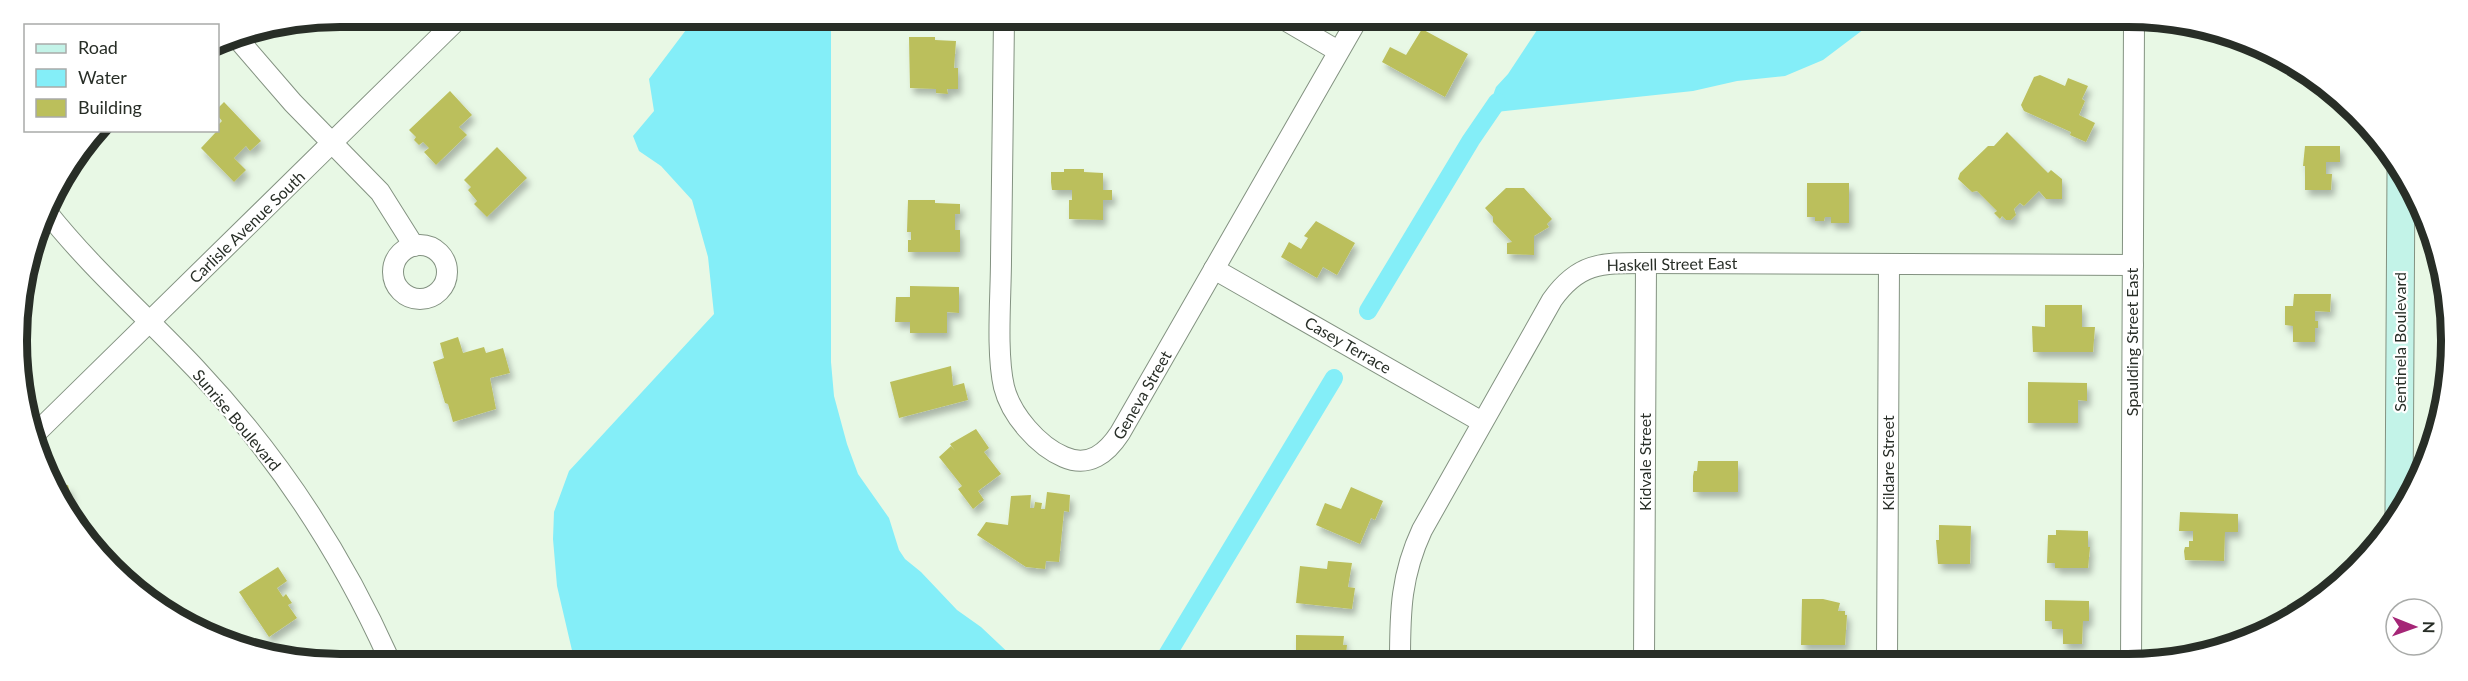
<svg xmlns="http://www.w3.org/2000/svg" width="2468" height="681" font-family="Lato,sans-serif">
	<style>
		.water { fill: #84eef8 }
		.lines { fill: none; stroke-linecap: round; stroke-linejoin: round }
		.canal { stroke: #84eef8; stroke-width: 18 }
		.building { fill: #bbbf5b; filter: url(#shadow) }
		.street-casing { stroke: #839281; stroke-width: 22 }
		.secondary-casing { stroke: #839281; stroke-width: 29 }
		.street { stroke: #fff; stroke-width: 20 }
		.secondary { stroke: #c3f3e8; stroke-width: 27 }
		.labels { text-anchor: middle; stroke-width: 4.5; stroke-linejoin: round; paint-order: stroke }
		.street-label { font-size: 16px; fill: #282e27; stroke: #fff }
		.rim { fill: none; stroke: #282e27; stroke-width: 8 }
	</style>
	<defs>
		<filter id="shadow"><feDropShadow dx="3.5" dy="6" stdDeviation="3" flood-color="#0004"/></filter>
	</defs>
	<rect width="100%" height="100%" fill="#e8f8e5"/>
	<g class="water">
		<polygon points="695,18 831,18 831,362 834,396 847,444 858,474 889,518 899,550 905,559 921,572 957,610 981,627 1016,660 574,659 557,586 553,539 554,512 569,471 714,314 708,257 692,200 661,166 639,151 633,136 654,111 649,79"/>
		<polygon points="1543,21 1878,22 1868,26 1823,60 1785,76 1737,81 1693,91 1496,112 1489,106 1496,87 1508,74"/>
	</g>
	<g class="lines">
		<g class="canal">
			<polyline points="1368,311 1471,140 1497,102"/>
			<polyline points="1164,660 1334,378"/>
		</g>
	</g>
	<g class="building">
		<polygon points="1422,29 1468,54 1445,97 1382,62 1390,47 1406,55"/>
		<polygon points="909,37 935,37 935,40 956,41 954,68 958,68 958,89 947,89 948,94 936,93 936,89 910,88"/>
		<polygon points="2040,75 2065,86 2068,78 2088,86 2082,99 2085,101 2079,115 2095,123 2086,142 2070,135 2071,132 2024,111 2021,105 2034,77"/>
		<polygon points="450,91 472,115 459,127 467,135 436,165 424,152 429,148 423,142 419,145 414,140 416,137 409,130"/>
		<polygon points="224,102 261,141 250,151 246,146 234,158 246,170 234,182 201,148 216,132 214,130 218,130 218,125 222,121 218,116 218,108"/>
		<polygon points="2007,132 2048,173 2051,170 2062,179 2062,199 2046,199 2039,191 2024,206 2020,203 2014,209 2016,215 2011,220 2006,220 2002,216 2000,219 1994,213 1997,211 1977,191 1972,192 1958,179 1960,173 1988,146 1994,146"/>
		<polygon points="2305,146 2340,146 2340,162 2326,162 2326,174 2332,174 2331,190 2305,190 2305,166 2303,166"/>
		<polygon points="497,147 527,178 487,217 474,204 477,201 468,190 471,187 464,180"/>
		<polygon points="1064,169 1084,169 1084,172 1103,173 1103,190 1112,190 1112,200 1103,200 1103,220 1069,219 1069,200 1072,200 1072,190 1052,190 1051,182 1051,172 1064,172"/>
		<polygon points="1807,183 1849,183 1849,223 1831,223 1831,217 1825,217 1824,221 1815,221 1815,217 1807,217"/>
		<polygon points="1506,188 1524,188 1552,219 1547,224 1549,227 1534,236 1534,255 1507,254 1507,243 1512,242 1493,222 1493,217 1485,208"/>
		<polygon points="908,200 935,200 935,203 960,204 960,214 955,214 955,230 960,230 960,252 908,252 908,240 911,240 911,232 907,232"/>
		<polygon points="1316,221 1355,243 1337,275 1323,267 1317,278 1281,257 1289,242 1301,249 1308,238 1304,236"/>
		<polygon points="910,286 959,287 959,313 947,312 947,333 910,333 910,322 895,322 896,297 910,297"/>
		<polygon points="2294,294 2331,294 2330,312 2315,311 2315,321 2318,321 2318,328 2315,328 2315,342 2293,342 2293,326 2285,325 2285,306 2293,306"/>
		<polygon points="2045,305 2082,305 2082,327 2095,327 2093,352 2033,352 2032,326 2045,327"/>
		<polygon points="458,337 463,353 484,347 486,353 503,348 510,373 490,378 496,409 453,422 448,404 445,403 433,362 444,358 440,343"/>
		<polygon points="951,366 953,386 964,383 968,400 899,418 890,382"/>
		<polygon points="2028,382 2087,383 2087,401 2078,400 2078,423 2028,423"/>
		<polygon points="976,429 989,448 984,452 1001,474 978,491 984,500 973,509 958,489 962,486 939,457 951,446 955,451 950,444"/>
		<polygon points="1698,461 1738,461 1738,492 1693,492 1693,476 1694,471 1697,471"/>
		<polygon points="59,482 60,487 68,485 72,500 66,502 56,483"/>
		<polygon points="1351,487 1383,501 1375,520 1371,518 1360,544 1316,525 1325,503 1341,509"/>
		<polygon points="1047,492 1070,495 1069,512 1064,511 1059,562 1046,561 1045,569 1026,567 977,535 986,522 1008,525 1011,496 1031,495 1030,508 1034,508 1035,502 1042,503 1041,509 1045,509"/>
		<polygon points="2180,512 2238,514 2238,532 2225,532 2224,561 2185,560 2184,551 2185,547 2189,547 2189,541 2193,541 2193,531 2179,531"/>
		<polygon points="1939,525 1971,526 1970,564 1938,564 1936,540 1939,540"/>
		<polygon points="2056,530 2088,531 2088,547 2090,547 2088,568 2055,568 2055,563 2047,563 2048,535 2056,535"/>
		<polygon points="1328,561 1352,563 1348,587 1355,588 1352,609 1296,603 1300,566 1327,569"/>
		<polygon points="278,567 287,581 277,588 283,597 286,594 292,603 288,605 297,618 269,637 239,592"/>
		<polygon points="1802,599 1823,599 1840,603 1838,611 1845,611 1845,615 1847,615 1845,645 1801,645"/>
		<polygon points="2045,600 2089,601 2089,621 2083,621 2082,644 2063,644 2063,629 2052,629 2052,621 2045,621"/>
		<polygon points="1296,635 1344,636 1343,645 1347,645 1346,654 1343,654 1345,660 1296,660"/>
	</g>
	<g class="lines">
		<g class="street-casing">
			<g id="street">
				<path d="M1004,19C1003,99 1002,179 1001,260C1001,296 996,352 1004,387C1011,415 1038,446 1064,457C1089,468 1107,453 1120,433L1357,20"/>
				<polyline points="1285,20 1338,51"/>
				<polyline points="236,37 293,103 380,192 414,246"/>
				<path d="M46,211C91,268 146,316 196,369C276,454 341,552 389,659"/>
				<circle cx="420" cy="272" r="27"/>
				<polyline points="1214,269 1482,422"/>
				<polyline points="33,436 460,17"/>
				<path d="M1400,660C1400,611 1401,575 1422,530L1552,300C1579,262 1602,263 1646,263L2133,265"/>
				<polyline points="1644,661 1646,263"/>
				<polyline points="1887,661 1889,264"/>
				<polyline points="2131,662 2134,22"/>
			</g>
		</g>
		<g class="secondary-casing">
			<polyline id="secondary" points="2399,514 2401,170"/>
		</g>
		<use href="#street" class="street"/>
		<use href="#secondary" class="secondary"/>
	</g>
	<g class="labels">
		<g class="street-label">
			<text transform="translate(247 227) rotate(-44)" y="6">Carlisle Avenue South</text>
			<text transform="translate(1672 264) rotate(-1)" y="6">Haskell Street East</text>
			<text transform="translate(2132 342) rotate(-90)" y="6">Spaulding Street East</text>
			<text transform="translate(2400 342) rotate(-90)" y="6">Sentinela Boulevard</text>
			<text transform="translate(1348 345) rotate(30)" y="6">Casey Terrace</text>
			<text transform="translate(1142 395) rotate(-60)" y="6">Geneva Street</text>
			<text transform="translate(237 420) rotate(50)" y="6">Sunrise Boulevard</text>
			<text transform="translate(1645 462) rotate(-90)" y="6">Kidvale Street</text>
			<text transform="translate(1888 463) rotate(-90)" y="6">Kildare Street</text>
		</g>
	</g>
	<path d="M0 0H2468V681H0ZM340 27H2128A313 313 0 0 1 2441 340V341A313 313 0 0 1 2128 654H340A313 313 0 0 1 27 341V340A313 313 0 0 1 340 27Z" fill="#fff" fill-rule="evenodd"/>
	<path class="rim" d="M340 27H2128A313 313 0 0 1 2441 340V341A313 313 0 0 1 2128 654H340A313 313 0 0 1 27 341V340A313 313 0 0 1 340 27Z"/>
	<rect x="24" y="24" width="195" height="108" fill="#ffffff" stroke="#a9aba9" stroke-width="1.5"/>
	<rect x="36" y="44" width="30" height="9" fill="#c3f3e8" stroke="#a9aba9" stroke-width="1.5"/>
	<text x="78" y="54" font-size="18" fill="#282e27">Road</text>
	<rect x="36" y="69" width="30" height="18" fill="#84eef8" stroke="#a9aba9" stroke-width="1.5"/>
	<text x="78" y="84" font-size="18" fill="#282e27">Water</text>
	<rect x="36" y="99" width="30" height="18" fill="#bbbf5b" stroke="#a9aba9" stroke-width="1.5"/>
	<text x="78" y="114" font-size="18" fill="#282e27">Building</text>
	<g transform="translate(2414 627) rotate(91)"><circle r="28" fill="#ffffff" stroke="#a9aba9" stroke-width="1.5"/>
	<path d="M0-4.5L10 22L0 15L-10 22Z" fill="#a52677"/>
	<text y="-9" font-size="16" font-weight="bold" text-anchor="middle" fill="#282e27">N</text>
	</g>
</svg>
